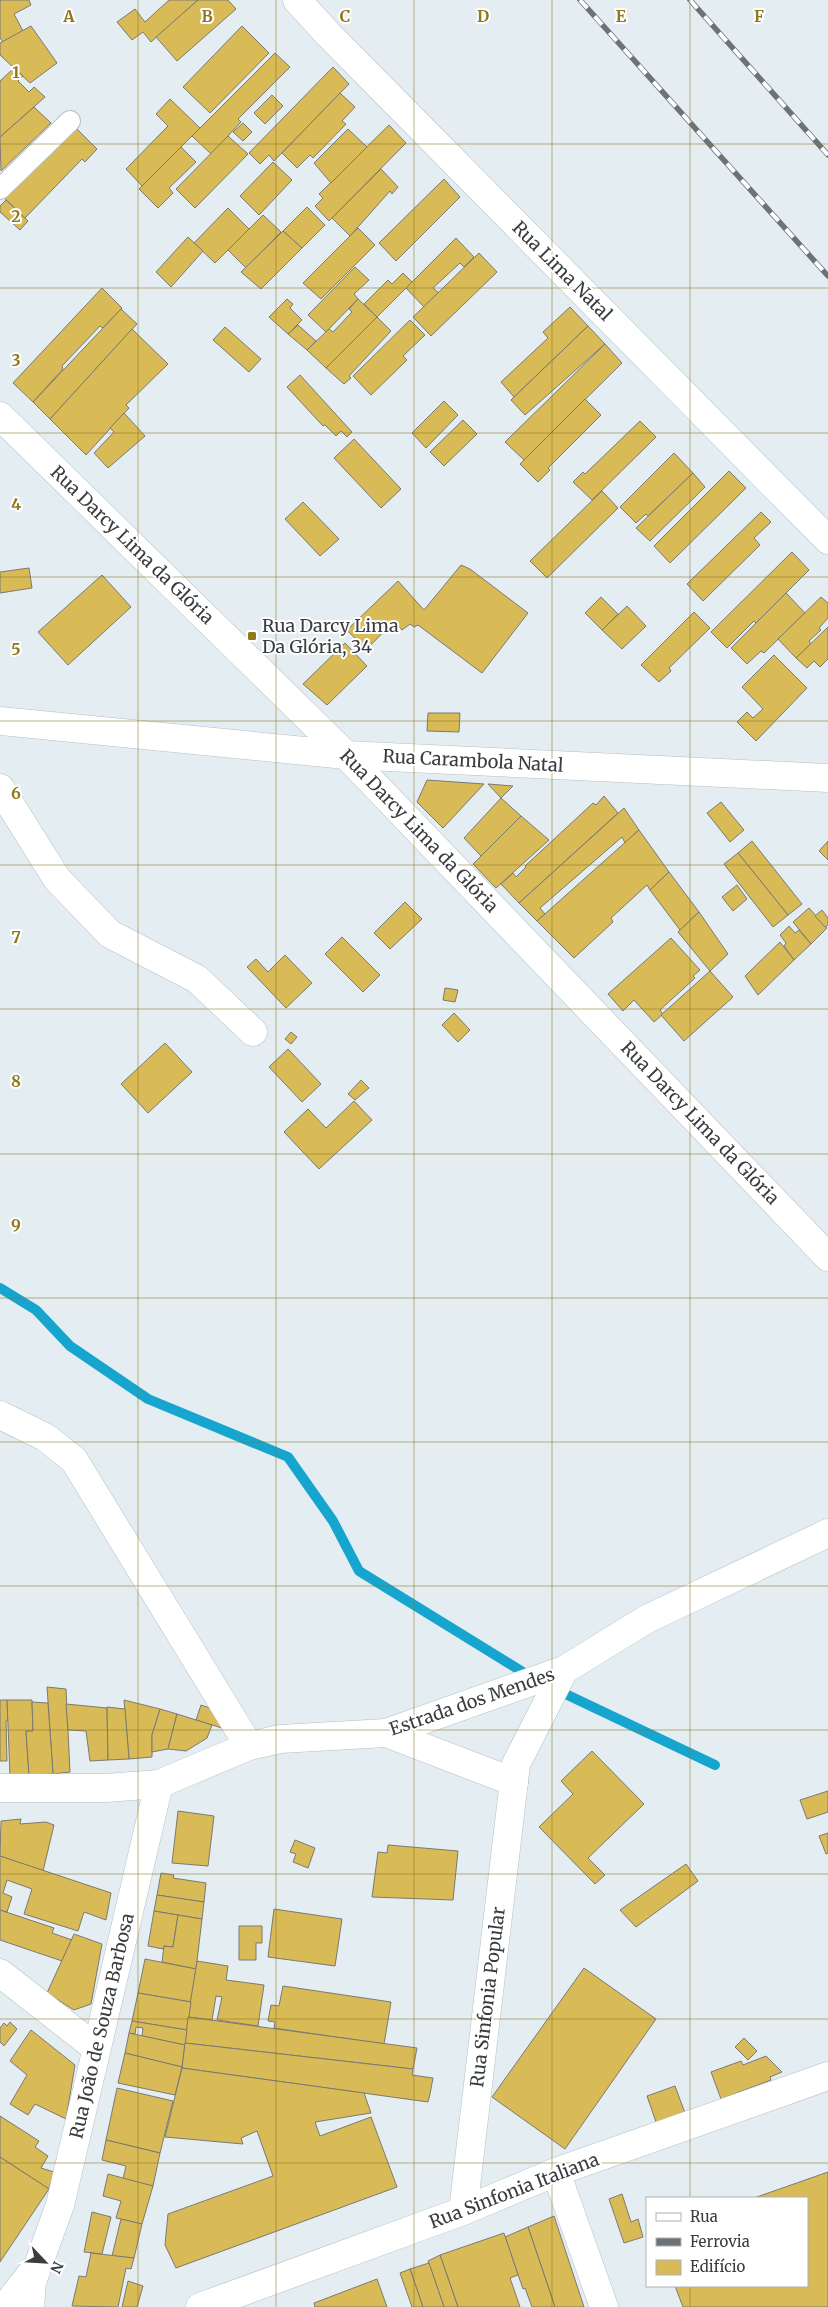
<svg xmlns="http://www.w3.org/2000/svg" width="828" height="2307" font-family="Merriweather,serif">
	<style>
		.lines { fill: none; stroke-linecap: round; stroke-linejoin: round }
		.stream { stroke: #15a5cf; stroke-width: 10 }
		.building { fill: #d8bb57; stroke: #7c7971 }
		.lane-casing { stroke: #b6c0c4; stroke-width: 22 }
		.street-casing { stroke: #b6c0c4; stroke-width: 29 }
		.secondary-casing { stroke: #b6c0c4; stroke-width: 29 }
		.lane { stroke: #fff; stroke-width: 20 }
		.street { stroke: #fff; stroke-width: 28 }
		.secondary { stroke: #fff; stroke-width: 28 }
		.rail-casing { stroke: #6c7275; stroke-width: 5.5 }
		.rail { stroke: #fff; stroke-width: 4; stroke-dasharray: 11; stroke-linecap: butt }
		.grid { fill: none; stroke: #8f771d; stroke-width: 1; stroke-opacity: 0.55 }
		.poi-dot { fill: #8f771d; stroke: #fff; stroke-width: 2 }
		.labels { text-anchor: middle; stroke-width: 4; stroke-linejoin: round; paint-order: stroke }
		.street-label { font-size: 18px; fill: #393d3f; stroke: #fff }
		.poi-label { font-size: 18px; fill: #393d3f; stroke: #fff; text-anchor: start }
		.grid-label { font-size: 16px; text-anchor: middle; font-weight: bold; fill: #8f771d; stroke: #fff; stroke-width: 4; stroke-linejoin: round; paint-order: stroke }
	</style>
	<rect width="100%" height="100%" fill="#e3edf2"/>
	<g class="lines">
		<g class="stream">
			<polyline points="0,1288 36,1310 70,1346 148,1399 288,1457 333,1521 359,1571 531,1677"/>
			<polyline points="555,1689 715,1765"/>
		</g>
	</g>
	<g class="building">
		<polygon points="0,0 29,0 31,5 14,14 23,31 3,42 0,38"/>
		<polygon points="169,0 198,0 151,42 143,32 132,40 117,22 135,9 145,22"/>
		<polygon points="198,0 228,0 236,9 177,61 156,37"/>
		<polygon points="31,26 57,63 30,83 0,55 0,43"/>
		<polygon points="242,26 269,53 210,113 183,87"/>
		<polygon points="275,53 290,67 238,119 241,122 211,154 192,136"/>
		<polygon points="333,67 349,84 274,161 269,155 260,164 249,153"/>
		<polygon points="14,68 23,76 18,81 29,92 34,87 45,97 0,137 0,81"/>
		<polygon points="340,93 355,107 342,121 346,124 313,158 310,155 297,168 282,153"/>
		<polygon points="272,95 283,106 265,124 254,113"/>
		<polygon points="170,99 200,128 142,186 126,169 168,126 156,114"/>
		<polygon points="34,107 51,123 1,171 0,137"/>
		<polygon points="71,123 97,149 85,162 82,159 25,218 1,195"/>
		<polygon points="243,123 252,132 243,141 233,132"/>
		<polygon points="389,125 406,143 329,221 315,206 323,198 319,194"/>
		<polygon points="348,129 367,147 331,183 314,163"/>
		<polygon points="228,136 248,154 195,208 176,189"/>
		<polygon points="181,147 196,162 169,188 173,193 158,208 139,189"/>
		<polygon points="273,162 292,180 259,215 240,196"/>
		<polygon points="381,169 398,187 392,194 390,191 350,236 332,218"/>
		<polygon points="444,179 460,197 396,261 379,243"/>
		<polygon points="6,200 28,221 20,230 0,212 0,206"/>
		<polygon points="307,207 325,225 302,248 283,231"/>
		<polygon points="228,208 249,229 215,263 194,243"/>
		<polygon points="263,215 281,232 246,268 228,250"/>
		<polygon points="358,228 375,245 321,299 303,283"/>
		<polygon points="283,231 302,248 261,289 241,272"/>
		<polygon points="188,237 203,251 171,287 156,272"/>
		<polygon points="456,238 474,257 464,267 460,263 433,288 439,293 424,307 406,288"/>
		<polygon points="479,253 497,272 431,336 413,317"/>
		<polygon points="355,267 369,280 354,294 358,299 326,332 308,315"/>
		<polygon points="403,273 412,282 377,317 364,304 388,280 392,284"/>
		<polygon points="102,288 122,308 103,328 100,326 62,366 63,369 33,402 13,383"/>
		<polygon points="287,299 293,304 290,308 302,320 288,334 269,317"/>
		<polygon points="358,299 377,317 326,368 307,350 329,329 333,332 352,312 349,309"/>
		<polygon points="570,307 588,326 514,397 501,382 548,338 543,332"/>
		<polygon points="121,309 137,324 50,419 33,402"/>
		<polygon points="377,317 391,331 349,376 351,378 344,384 326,368"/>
		<polygon points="410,320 425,335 403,356 407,360 371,395 353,376"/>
		<polygon points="298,325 316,341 307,350 288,334"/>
		<polygon points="588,326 605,344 525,415 511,400"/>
		<polygon points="225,327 261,359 249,372 213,340"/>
		<polygon points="132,329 168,364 126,405 129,408 86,455 50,419"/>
		<polygon points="605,344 622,363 524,460 505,442"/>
		<polygon points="300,375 352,432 347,437 341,431 336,436 325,425 323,426 287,387"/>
		<polygon points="585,399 601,415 548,468 550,470 538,482 520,464"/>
		<polygon points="444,401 458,415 426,448 412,433"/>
		<polygon points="124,413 145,436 108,468 94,453 114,432 110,428"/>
		<polygon points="463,420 477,434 444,466 430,452"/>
		<polygon points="640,421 656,437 592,500 573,482 583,472 585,474"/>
		<polygon points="354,439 401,489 381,508 334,458"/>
		<polygon points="674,453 693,473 648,516 646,514 636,523 620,507"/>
		<polygon points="729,471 746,488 670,563 654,546"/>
		<polygon points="693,473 705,487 650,541 636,528"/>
		<polygon points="602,491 618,508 547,578 530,561"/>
		<polygon points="303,502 339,539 320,556 285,519"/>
		<polygon points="761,512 771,522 754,538 760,545 703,601 687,584"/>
		<polygon points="792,552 809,570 756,623 754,621 727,648 711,632"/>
		<polygon points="461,565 470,569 528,613 482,673 418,625 414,627 410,624 402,630 394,621 366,650 347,630 398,581 424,610"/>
		<polygon points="29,568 32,588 0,593 0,572"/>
		<polygon points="102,575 131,607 68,665 38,632"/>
		<polygon points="786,593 805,613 764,653 761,651 747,664 731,648"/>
		<polygon points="601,597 618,614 602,630 585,613"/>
		<polygon points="821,597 828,603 828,618 819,628 821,630 809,641 811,644 796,658 778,639"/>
		<polygon points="627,606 646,626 622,649 602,630"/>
		<polygon points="694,612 710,628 669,668 671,671 659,682 641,665"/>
		<polygon points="828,627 828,659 820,667 814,661 807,668 796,658"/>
		<polygon points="345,643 367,666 327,705 303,684"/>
		<polygon points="774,655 807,688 756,741 737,722 747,712 753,718 763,709 742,687"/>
		<polygon points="428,713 460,713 459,732 427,731"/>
		<polygon points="427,780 484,784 443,828 417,802"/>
		<polygon points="488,784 513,786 501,798"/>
		<polygon points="604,796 618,813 519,903 501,884 513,873 516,877 526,867 525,866 593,803 596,805"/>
		<polygon points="501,798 521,816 481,856 464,838"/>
		<polygon points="721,802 744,830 730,842 707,813"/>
		<polygon points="624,808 639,830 625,843 622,837 540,908 545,914 537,921 519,903"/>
		<polygon points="521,816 549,840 496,888 473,864"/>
		<polygon points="639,830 669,872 650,890 647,885 611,918 613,922 574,958 537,921"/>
		<polygon points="752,841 802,904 788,915 738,853"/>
		<polygon points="828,841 828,860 819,851"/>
		<polygon points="738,853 788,915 773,927 724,864"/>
		<polygon points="669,872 699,912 680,930 650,890"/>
		<polygon points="737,885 747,899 733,911 722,897"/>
		<polygon points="405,902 422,919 390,949 374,933"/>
		<polygon points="809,908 827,928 811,944 793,922"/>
		<polygon points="822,910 828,918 828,925 825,927 815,916"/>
		<polygon points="699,912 728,954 710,971 678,932"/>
		<polygon points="789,926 795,933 799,930 811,944 794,960 784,946 786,943 780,935"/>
		<polygon points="342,937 380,975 363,992 325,954"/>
		<polygon points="671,938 700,970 693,976 695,978 660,1010 663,1014 654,1022 634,1000 623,1011 608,994"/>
		<polygon points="780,942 794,960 758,995 745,976"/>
		<polygon points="285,955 312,983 286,1008 247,967 256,959 268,972"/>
		<polygon points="710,971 733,997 684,1041 661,1015"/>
		<polygon points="445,988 458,990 455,1002 443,1000"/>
		<polygon points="454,1013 470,1030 458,1042 442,1025"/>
		<polygon points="291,1032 297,1037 291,1044 285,1039"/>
		<polygon points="165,1043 192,1072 148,1113 121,1084"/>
		<polygon points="288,1049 321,1084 302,1102 269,1067"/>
		<polygon points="361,1080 369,1088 355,1100 348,1094"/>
		<polygon points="354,1101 372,1120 319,1169 284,1132 308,1109 326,1128"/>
		<polygon points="47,1687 66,1689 70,1772 53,1774"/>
		<polygon points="0,1700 7,1700 8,1720 6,1721 7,1761 0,1761"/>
		<polygon points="7,1700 32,1700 33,1731 26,1731 29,1775 10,1776"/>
		<polygon points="124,1700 160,1709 152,1735 152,1757 129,1759"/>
		<polygon points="32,1702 48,1703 53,1774 29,1775 26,1731 33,1731"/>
		<polygon points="66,1704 107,1708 108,1760 90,1761 86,1731 68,1730"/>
		<polygon points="201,1705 227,1714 222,1728 196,1720"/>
		<polygon points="107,1707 125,1709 129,1759 108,1760"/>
		<polygon points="160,1709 177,1714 168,1749 152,1752 152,1735"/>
		<polygon points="177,1714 212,1725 207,1738 186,1751 168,1749"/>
		<polygon points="592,1751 644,1804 588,1858 605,1875 595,1884 539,1827 573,1794 561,1781"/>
		<polygon points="828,1791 828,1812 807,1819 800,1800"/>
		<polygon points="178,1811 214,1816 208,1866 172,1863"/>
		<polygon points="21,1819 20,1824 46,1822 54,1825 43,1871 0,1856 1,1821"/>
		<polygon points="828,1833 828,1853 826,1854 819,1836"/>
		<polygon points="295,1840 315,1848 308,1868 293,1862 296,1854 290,1852"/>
		<polygon points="388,1845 458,1851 453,1900 372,1897 378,1852 387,1853"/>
		<polygon points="0,1856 111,1893 106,1920 84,1912 78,1931 24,1914 32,1889 7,1880 3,1893 12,1897 7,1912 0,1910"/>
		<polygon points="686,1864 698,1881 636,1927 620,1910"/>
		<polygon points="161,1873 174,1875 173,1878 206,1883 204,1902 157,1895"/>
		<polygon points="157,1895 204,1902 202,1919 154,1911"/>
		<polygon points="274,1909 342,1919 335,1966 268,1957"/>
		<polygon points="0,1910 54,1928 52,1933 72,1940 62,1961 0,1940"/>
		<polygon points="154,1911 178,1915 173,1947 164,1946 163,1949 148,1946"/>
		<polygon points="178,1915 202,1919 196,1969 162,1962 164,1946 173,1947"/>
		<polygon points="239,1926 262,1926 262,1943 256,1943 256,1960 239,1960"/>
		<polygon points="74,1934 102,1944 91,2004 74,2010 47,1993"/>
		<polygon points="145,1959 196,1969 191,2002 138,1993"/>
		<polygon points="197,1961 228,1966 226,1980 264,1985 258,2026 217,2020 222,1997 216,1996 212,2020 188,2017"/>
		<polygon points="584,1968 656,2019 565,2149 492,2097"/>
		<polygon points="283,1986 391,2002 384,2044 274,2028 275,2022 268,2021 271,2005 279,2006"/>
		<polygon points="138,1993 191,2002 187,2030 132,2021"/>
		<polygon points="188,2017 417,2048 413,2069 185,2043"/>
		<polygon points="132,2021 187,2030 185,2045 142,2036 143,2028 136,2027 135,2034 129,2033"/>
		<polygon points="10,2022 17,2029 4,2046 0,2042 0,2028 4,2023 7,2026"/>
		<polygon points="31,2030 75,2065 66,2119 35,2104 28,2115 10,2104 27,2075 10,2061"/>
		<polygon points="129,2033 185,2045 182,2067 125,2053"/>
		<polygon points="744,2038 757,2051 748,2060 735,2047"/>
		<polygon points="185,2043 413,2069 412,2075 433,2078 430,2094 428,2102 182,2068"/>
		<polygon points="125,2053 182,2067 175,2095 118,2083"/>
		<polygon points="766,2056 782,2072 770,2077 771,2080 721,2099 711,2072 741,2061 743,2065"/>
		<polygon points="182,2068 364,2093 371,2113 315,2122 320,2136 371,2117 397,2187 176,2268 165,2245 168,2214 273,2176 257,2131 241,2138 243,2144 165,2137"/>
		<polygon points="675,2086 685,2113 656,2122 647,2096"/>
		<polygon points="117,2088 173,2101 160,2153 106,2140"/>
		<polygon points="0,2116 39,2141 35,2147 48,2156 41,2168 54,2172 49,2189 0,2157"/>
		<polygon points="106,2140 160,2153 153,2186 123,2179 126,2166 102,2160"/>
		<polygon points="0,2157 49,2189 0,2262"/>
		<polygon points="828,2172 828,2307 683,2307 675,2286 807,2286 807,2198 754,2198"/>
		<polygon points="108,2174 153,2186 142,2224 116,2218 121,2201 103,2196"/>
		<polygon points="622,2194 631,2222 638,2219 643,2237 624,2243 609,2199"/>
		<polygon points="92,2212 111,2217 102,2254 84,2252"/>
		<polygon points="554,2216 584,2307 555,2307 528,2227"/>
		<polygon points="121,2219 142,2224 134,2258 112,2256"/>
		<polygon points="528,2227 555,2307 532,2307 525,2288 523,2289 505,2237"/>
		<polygon points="504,2233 518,2275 510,2278 520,2307 458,2307 440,2255"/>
		<polygon points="91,2253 134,2258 131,2269 126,2268 118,2307 72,2306 79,2276 86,2277"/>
		<polygon points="440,2255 458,2307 444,2307 428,2261"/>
		<polygon points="429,2263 444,2307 423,2307 410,2269"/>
		<polygon points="410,2269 423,2307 412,2307 400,2273"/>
		<polygon points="377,2279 387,2307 315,2307 314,2303"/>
		<polygon points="128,2281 143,2286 137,2307 122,2307"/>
	</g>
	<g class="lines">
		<g class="lane-casing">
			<polyline id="lane" points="0,189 70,121"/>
		</g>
		<g class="street-casing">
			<g id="street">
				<polyline points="297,0 328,34 828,540"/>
				<polyline points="0,416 346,755 828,1257"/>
				<polyline points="0,721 346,755 828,778"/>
				<polyline points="0,788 57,879 110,934 197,979 253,1032"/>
				<polyline points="0,1415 45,1437 74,1460 249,1746"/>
				<polyline points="0,1788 106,1788 159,1784"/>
				<polyline points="0,1973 96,2048"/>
				<polyline points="556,2172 604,2307"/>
				<polyline points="463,2211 556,2172 828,2076"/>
			</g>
		</g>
		<g class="secondary-casing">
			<g id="secondary">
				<polyline points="386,1733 514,1782"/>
				<polyline points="5,2307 33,2271"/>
				<polyline points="30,2307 32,2282 60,2205 159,1784 249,1746 280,1739 386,1733 564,1670 647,1619 828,1533"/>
				<polyline points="200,2307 463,2211 516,1764 564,1670"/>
			</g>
		</g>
		<use href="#lane" class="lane"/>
		<use href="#street" class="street"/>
		<use href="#secondary" class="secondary"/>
		<g class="rail-casing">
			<g id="rail">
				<polyline points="580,0 828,276"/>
				<polyline points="690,0 828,155"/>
			</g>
		</g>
		<use href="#rail" class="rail"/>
	</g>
	<path class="grid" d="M138,0V2307M276,0V2307M414,0V2307M552,0V2307M690,0V2198M0,144H828M0,288H828M0,433H828M0,577H828M0,721H828M0,865H828M0,1009H828M0,1154H828M0,1298H828M0,1442H828M0,1586H828M0,1730H828M0,1874H828M0,2019H828M0,2163H828M690,2286V2307"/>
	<rect class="poi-dot" x="247" y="631" width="10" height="10" rx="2.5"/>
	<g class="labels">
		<g class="street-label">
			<text transform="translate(562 271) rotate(45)" y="6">Rua Lima Natal</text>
			<text transform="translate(132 545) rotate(44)" y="6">Rua Darcy Lima da Glória</text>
			<text transform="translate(473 761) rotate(3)" y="6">Rua Carambola Natal</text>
			<text transform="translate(419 831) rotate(46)" y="6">Rua Darcy Lima da Glória</text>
			<text transform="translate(700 1123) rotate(46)" y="6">Rua Darcy Lima da Glória</text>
			<text transform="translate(472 1702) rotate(-19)" y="6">Estrada dos Mendes</text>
			<text transform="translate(488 1997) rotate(-83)" y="6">Rua Sinfonia Popular</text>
			<text transform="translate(102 2026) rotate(-77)" y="6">Rua João de Souza Barbosa</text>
			<text transform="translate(514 2191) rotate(-21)" y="6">Rua Sinfonia Italiana</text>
		</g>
		<g class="poi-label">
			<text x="262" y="632">Rua Darcy Lima<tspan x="262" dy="21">Da Glória, 34</tspan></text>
		</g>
	</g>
	<g class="grid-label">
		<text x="69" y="22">A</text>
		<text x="207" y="22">B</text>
		<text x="345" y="22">C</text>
		<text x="483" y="22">D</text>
		<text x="621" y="22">E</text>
		<text x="759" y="22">F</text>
		<text x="16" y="78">1</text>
		<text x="16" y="222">2</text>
		<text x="16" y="366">3</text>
		<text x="16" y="510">4</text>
		<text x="16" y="655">5</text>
		<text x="16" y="799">6</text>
		<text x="16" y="943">7</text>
		<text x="16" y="1087">8</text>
		<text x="16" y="1231">9</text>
	</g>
	<rect x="646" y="2197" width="162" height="90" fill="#ffffff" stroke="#b0b1b2"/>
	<rect x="656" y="2213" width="25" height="8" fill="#ffffff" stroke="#b0b1b2"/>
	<text x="690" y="2222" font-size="15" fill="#393d3f">Rua</text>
	<rect x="656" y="2238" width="25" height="8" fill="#6c7275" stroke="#b0b1b2"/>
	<text x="690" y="2247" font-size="15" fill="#393d3f">Ferrovia</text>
	<rect x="656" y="2260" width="25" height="15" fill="#d8bb57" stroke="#b0b1b2"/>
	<text x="690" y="2272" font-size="15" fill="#393d3f">Edifício</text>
	<g transform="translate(45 2262) rotate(115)" stroke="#ffffff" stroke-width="4" paint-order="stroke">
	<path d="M0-4L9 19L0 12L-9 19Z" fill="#393d3f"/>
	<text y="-8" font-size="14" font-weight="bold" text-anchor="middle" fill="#393d3f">N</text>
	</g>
</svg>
